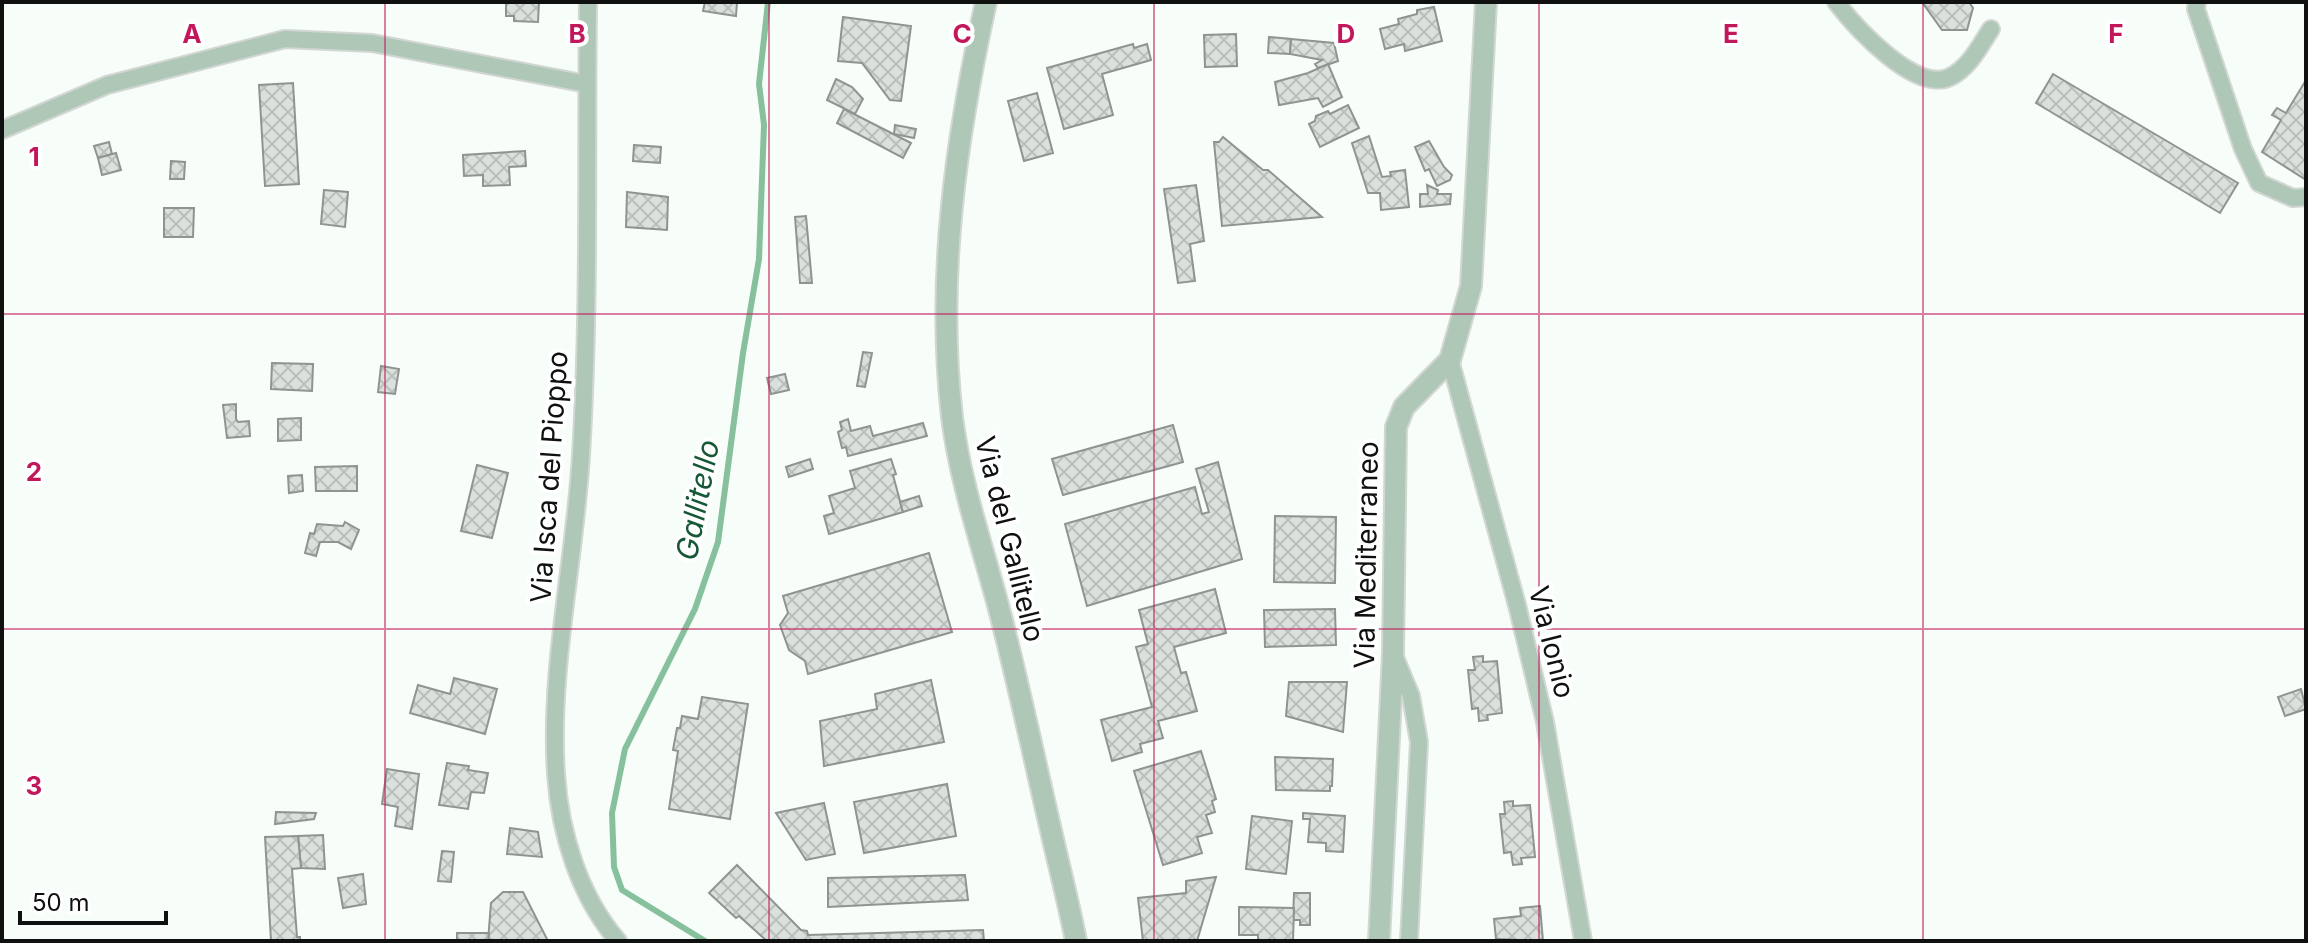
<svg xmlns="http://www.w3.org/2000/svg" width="2308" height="943" font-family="Inter,sans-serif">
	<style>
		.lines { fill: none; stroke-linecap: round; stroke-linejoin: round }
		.stream { stroke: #87c09c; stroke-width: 6 }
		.building { fill: url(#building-cross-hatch); stroke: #8e9490; stroke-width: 2 }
		.minor-casing { stroke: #d2d7d4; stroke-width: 20 }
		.tertiary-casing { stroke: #d2d7d4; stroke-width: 24 }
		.minor { stroke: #aec7b7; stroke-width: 16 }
		.tertiary { stroke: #aec7b7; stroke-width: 20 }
		.grid { fill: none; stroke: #c2185b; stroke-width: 2; stroke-opacity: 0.55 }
		.labels { text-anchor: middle; stroke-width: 8; stroke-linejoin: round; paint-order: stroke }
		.street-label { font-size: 28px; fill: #0e110f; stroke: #fff }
		.water-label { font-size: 30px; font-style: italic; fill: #165835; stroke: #fff }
		.grid-label { font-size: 26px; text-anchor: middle; font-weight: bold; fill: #c2185b; stroke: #fff; stroke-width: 8; stroke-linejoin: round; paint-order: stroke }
	</style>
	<defs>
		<pattern id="building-cross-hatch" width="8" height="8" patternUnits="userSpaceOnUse" patternTransform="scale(2)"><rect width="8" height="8" fill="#dae0dc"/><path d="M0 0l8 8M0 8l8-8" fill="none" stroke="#babfbc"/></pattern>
	</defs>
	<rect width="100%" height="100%" fill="#f7fdf9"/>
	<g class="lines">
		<polyline class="stream" points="705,941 622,890 614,867 612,813 625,749 695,609 718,542 743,353 759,259 764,125 759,84 768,2"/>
	</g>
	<g class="building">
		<polygon points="506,2 539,2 538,22 514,21 514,16 506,16"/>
		<polygon points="705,2 737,2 736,16 703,11"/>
		<polygon points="1922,2 1969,2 1973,8 1967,30 1942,30"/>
		<polygon points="1434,7 1442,41 1405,51 1404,44 1385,49 1380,29 1399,24 1398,19 1417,14 1417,10"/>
		<polygon points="843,17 911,26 901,101 890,100 862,63 838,61"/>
		<polygon points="1236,34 1237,66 1205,67 1204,35"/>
		<polygon points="1269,37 1291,39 1290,54 1268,53"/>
		<polygon points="1291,39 1334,43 1338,61 1318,68 1315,64 1322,60 1290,54"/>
		<polygon points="1133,44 1134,48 1147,44 1151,60 1102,74 1113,115 1064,129 1047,68"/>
		<polygon points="1328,64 1342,97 1323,107 1318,98 1279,105 1275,82 1308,73"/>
		<polygon points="2053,74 2238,183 2220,213 2036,103"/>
		<polygon points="836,79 852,87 863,99 855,114 827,100"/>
		<polygon points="2306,80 2306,180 2262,152 2281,120 2272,115 2277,108 2286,113"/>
		<polygon points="293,83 299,184 265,186 259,85"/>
		<polygon points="1037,93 1053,153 1024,161 1008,101"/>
		<polygon points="1348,105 1359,128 1320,147 1309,124 1315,121 1316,116 1328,111 1330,114"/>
		<polygon points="844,109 911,143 903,158 837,123"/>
		<polygon points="895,125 916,129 914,138 894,134"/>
		<polygon points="1369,136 1382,177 1391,176 1390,172 1405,170 1409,207 1381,210 1380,193 1368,193 1352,143"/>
		<polygon points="1223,137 1263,170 1268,170 1322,217 1222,226 1214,142 1219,142"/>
		<polygon points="1429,141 1444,167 1452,175 1450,180 1437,186 1429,169 1425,171 1415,147"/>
		<polygon points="109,142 112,154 98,158 94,146"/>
		<polygon points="634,145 661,147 660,163 633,161"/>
		<polygon points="525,151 526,166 509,167 510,185 483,186 483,175 464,176 463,155"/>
		<polygon points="116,153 121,170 102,175 98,158"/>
		<polygon points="171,161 185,162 184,179 170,179"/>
		<polygon points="1196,185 1204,241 1190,244 1195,281 1178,283 1164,189"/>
		<polygon points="1427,185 1438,190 1437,194 1451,194 1450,204 1420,207 1420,194 1428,194"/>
		<polygon points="324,190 348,192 345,227 321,224"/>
		<polygon points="627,192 668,197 667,230 626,227"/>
		<polygon points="164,208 194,208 193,237 164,237"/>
		<polygon points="806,216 812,283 800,283 795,217"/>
		<polygon points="863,352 872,353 865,387 857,386"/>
		<polygon points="272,363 313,364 312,391 271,389"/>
		<polygon points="381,366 399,369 395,394 378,392"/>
		<polygon points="785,374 789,390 771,394 767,378"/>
		<polygon points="236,404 236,419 238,422 249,421 250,436 227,438 223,405"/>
		<polygon points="301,418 301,440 278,441 278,419"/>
		<polygon points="848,419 851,431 870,426 873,436 923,423 927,436 848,456 846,447 842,448 838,432 842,430 840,422"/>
		<polygon points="1173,425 1183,462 1063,495 1052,459"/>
		<polygon points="810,459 813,469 789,477 786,467"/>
		<polygon points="891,459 896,474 893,475 903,512 829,534 824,516 834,513 829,496 855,488 850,471"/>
		<polygon points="1218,462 1242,559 1087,606 1065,524 1195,487 1202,514 1209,512 1196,469"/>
		<polygon points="477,465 508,473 492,538 461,531"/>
		<polygon points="357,466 357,491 316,491 315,467"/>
		<polygon points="302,475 303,491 289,493 288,476"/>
		<polygon points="919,496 922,506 903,512 900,502"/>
		<polygon points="1275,516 1336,517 1335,583 1274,582"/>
		<polygon points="345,522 359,530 351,549 338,542 320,542 316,556 305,553 310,533 314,534 317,524 343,526"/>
		<polygon points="929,553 952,632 808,674 805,661 789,650 780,625 788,613 783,596"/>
		<polygon points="1215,589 1226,633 1174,647 1181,673 1186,672 1197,711 1158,721 1163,738 1140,744 1142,752 1112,761 1101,720 1152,707 1136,647 1148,644 1139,610"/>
		<polygon points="1335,609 1336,645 1265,647 1264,610"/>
		<polygon points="1483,656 1483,662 1497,661 1502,713 1487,715 1488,720 1479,721 1478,708 1472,709 1468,670 1475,670 1473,657"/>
		<polygon points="454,678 497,689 485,734 410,713 418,685 450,694"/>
		<polygon points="931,680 944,742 824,766 820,721 877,709 875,694"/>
		<polygon points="1289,682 1347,682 1343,732 1286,716"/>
		<polygon points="2301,689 2306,709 2285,716 2278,697"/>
		<polygon points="702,697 748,704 730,819 669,809 678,751 673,750 677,728 680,728 682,716 698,719"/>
		<polygon points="1201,751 1216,799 1212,801 1215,812 1206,815 1212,833 1197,837 1202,853 1163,865 1134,771"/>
		<polygon points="1275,757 1333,759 1332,786 1330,786 1330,791 1276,790"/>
		<polygon points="447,763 469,766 468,770 488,773 484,793 471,792 468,809 439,805"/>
		<polygon points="387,769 419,774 412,829 395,826 398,807 382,804"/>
		<polygon points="947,784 956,836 864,853 854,802"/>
		<polygon points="1513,801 1513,806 1530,805 1535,857 1521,858 1522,864 1513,865 1511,852 1504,853 1500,814 1505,814 1504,802"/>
		<polygon points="824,803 835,854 806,860 776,813"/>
		<polygon points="276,812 316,813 314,819 275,824"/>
		<polygon points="1303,813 1345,816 1343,852 1326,851 1326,843 1308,842 1310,819 1303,819"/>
		<polygon points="1252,816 1292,821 1286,874 1246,869"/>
		<polygon points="510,828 538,832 542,857 507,854"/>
		<polygon points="323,835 325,869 301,868 298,836"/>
		<polygon points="298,836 301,868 292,869 297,937 300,937 300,941 271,941 265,837"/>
		<polygon points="442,851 454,852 451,882 438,881"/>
		<polygon points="737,865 801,930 807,931 808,935 983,930 984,941 767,941 739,916 736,918 709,893"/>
		<polygon points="363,874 366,904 343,908 338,878"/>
		<polygon points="965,875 968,900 828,907 828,878"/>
		<polygon points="1216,877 1197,941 1143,941 1138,898 1186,893 1186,881"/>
		<polygon points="503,892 523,892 548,941 488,941 491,903"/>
		<polygon points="1294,893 1310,893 1310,925 1300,925 1300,920 1293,920"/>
		<polygon points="1540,906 1543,941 1496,939 1494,919 1521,916 1520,908"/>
		<polygon points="1239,907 1294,908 1293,941 1258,941 1258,935 1239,935"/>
		<polygon points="457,933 489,933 488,941 457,941"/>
	</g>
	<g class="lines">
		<g class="minor-casing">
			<g id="minor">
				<path d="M588,2C586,153 590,305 581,455C575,561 549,668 556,774C560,833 579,896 618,941"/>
				<path d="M1836,2C1855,27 1916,94 1950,77C1969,68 1980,46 1991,29"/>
				<polyline points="2197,2 2196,9 2243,149 2259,183 2293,198 2306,197"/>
				<polyline points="2,130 107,85 285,39 372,43 587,84"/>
				<polyline points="1450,360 1517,605 1545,722 1583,941"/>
				<polyline points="1394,655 1411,696 1419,742 1409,941"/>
			</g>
		</g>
		<g class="tertiary-casing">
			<g id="tertiary">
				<path d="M986,2C956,138 936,277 952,417C960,481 981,542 998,605C1018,681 1034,758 1052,835C1060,870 1069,905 1076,941"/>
				<polyline points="1379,941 1393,654 1396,427 1404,407 1450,360 1471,286 1486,2"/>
			</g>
		</g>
		<use href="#minor" class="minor"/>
		<use href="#tertiary" class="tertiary"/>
	</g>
	<path class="grid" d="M385,2V941M769,2V941M1154,2V941M1539,2V941M1923,2V941M2,314H2306M2,629H2306"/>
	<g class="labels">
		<g class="street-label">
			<text transform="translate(549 477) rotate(-86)" y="10">Via Isca del Pioppo</text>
			<text transform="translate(1010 539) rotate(76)" y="10">Via del Gallitello</text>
			<text transform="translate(1366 555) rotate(-89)" y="10">Via Mediterraneo</text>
			<text transform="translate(1552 642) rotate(76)" y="10">Via Ionio</text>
		</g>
		<g class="water-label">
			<text transform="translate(698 500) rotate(-79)" y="10">Gallitello</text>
		</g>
	</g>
	<g class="grid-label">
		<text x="192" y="43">A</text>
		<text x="577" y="43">B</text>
		<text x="962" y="43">C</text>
		<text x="1346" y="43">D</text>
		<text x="1731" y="43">E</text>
		<text x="2116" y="43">F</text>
		<text x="34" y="166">1</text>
		<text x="34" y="481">2</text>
		<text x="34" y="795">3</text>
	</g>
	<rect width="2308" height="943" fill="none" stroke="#0e110f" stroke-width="8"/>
	<path d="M20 911v12h146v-12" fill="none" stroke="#0e110f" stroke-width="4"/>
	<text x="32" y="911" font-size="24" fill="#0e110f" stroke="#ffffff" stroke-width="6" paint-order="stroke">50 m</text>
</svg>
